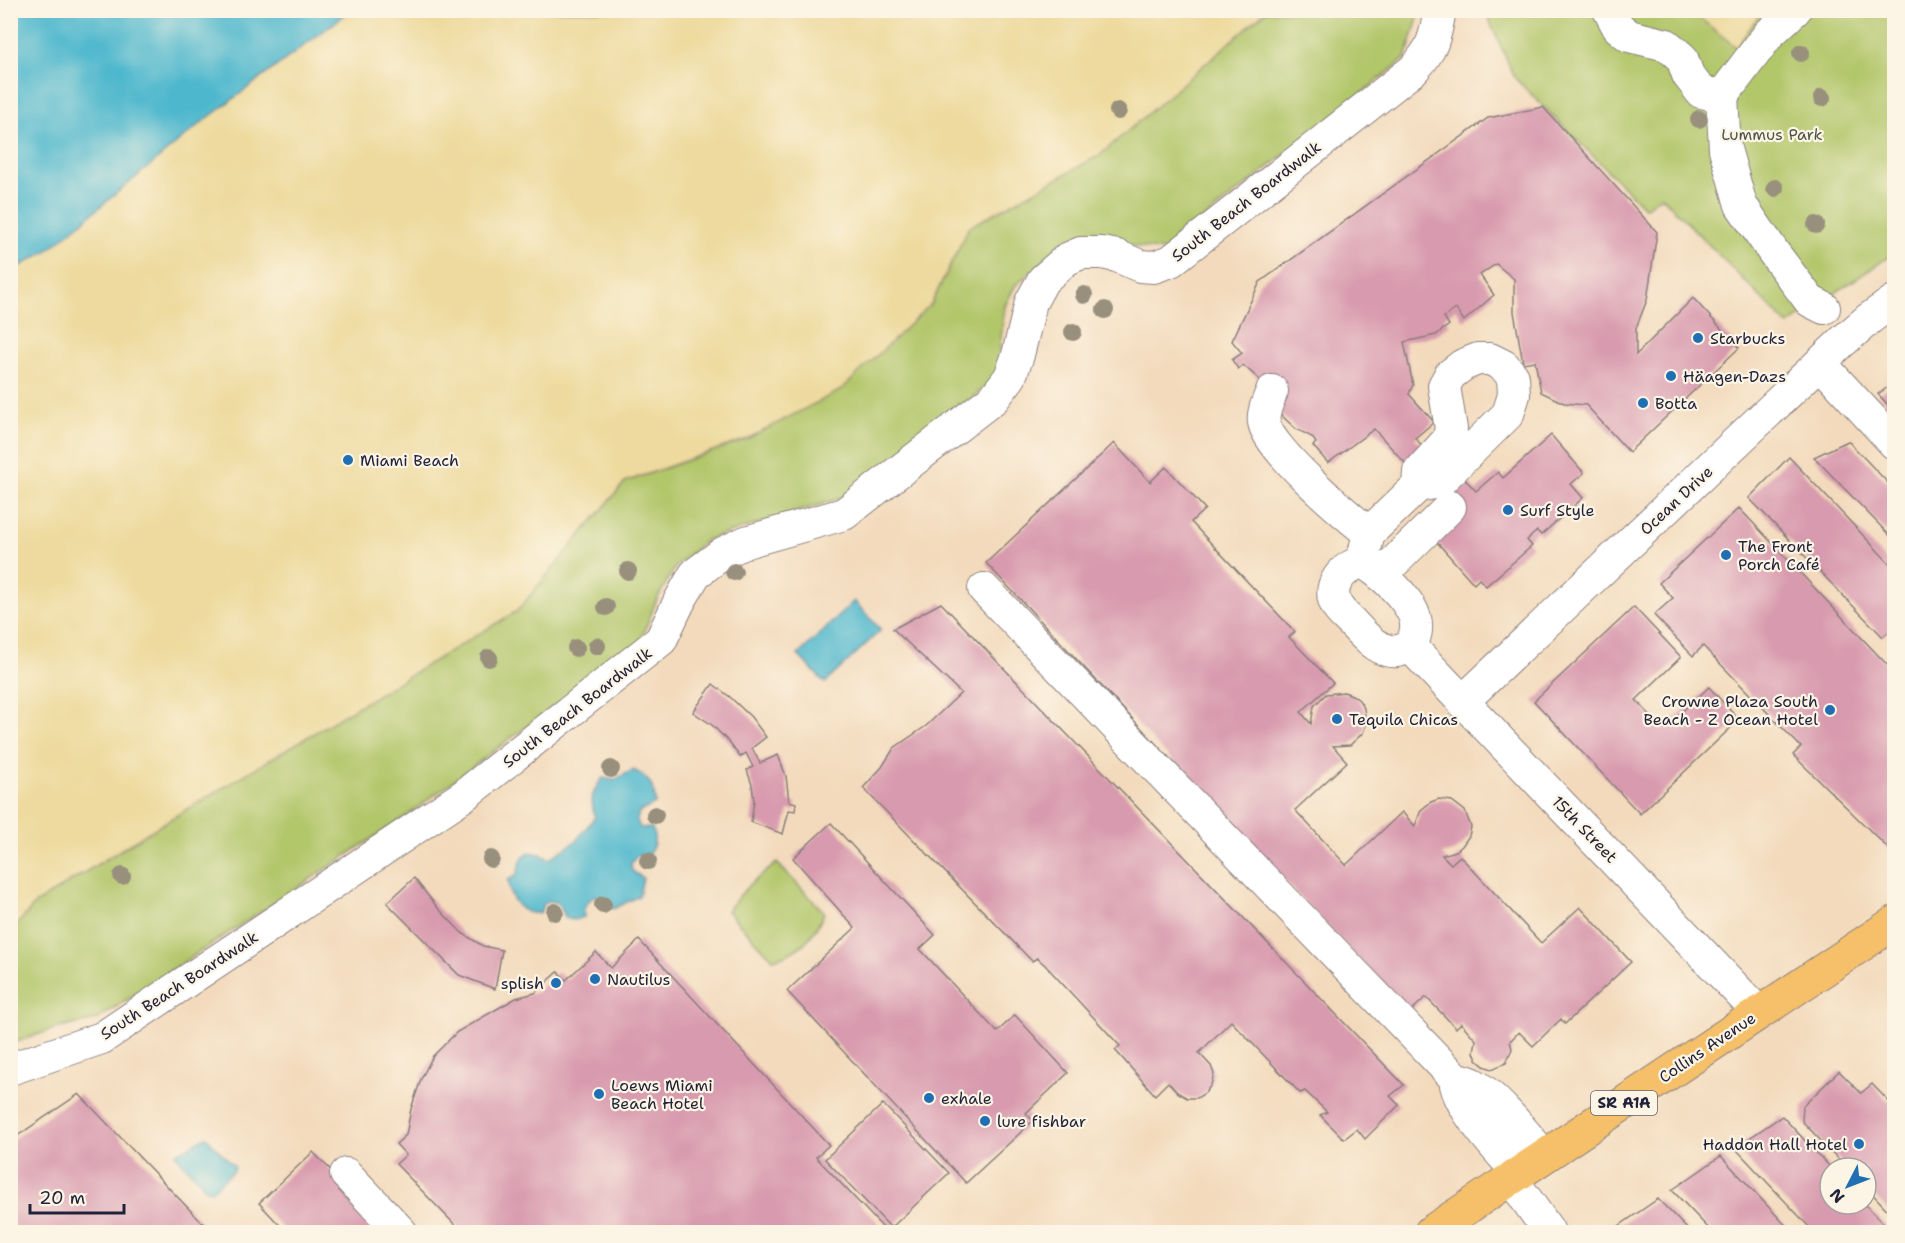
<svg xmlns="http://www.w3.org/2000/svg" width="1905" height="1243" font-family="'Shantell Sans',sans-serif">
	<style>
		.green { fill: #b2c66a; stroke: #6a7452; stroke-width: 1.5 }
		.sand { fill: #eeda9e; stroke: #887e6c; stroke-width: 1.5 }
		.water { fill: #4eb7cd; stroke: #386c84; stroke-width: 1.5 }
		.building { fill: #d89aae }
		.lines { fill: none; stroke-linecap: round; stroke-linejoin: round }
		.minor-casing { stroke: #8a7e7c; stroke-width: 34 }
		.major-casing { stroke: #8a7e7c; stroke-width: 35 }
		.minor { stroke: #fff; stroke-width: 32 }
		.major { stroke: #f6c06b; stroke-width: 33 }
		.tree { fill: #98907d }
		.poi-dot { fill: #1f6fb2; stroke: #fcf5e5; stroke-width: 2 }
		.labels { text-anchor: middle; stroke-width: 4.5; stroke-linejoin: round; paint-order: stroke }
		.shield { fill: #fcf5e5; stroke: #63616e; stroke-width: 1.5 }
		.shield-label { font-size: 15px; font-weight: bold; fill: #22223b }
		.park-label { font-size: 16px; fill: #4d5349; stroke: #fcf5e5 }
		.street-label { font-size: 16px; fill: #22223b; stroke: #fcf5e5 }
		.poi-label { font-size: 16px; fill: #22223b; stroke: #fcf5e5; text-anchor: start }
	</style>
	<rect width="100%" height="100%" fill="#fcf5e5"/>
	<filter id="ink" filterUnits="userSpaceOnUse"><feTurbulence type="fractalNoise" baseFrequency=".0167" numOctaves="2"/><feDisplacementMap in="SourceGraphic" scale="12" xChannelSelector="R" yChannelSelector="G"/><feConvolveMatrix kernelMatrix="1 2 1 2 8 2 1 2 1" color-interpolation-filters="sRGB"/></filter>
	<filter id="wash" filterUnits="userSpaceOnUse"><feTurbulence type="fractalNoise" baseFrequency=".008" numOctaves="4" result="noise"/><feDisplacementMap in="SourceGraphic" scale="24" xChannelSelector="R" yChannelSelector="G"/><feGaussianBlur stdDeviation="1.35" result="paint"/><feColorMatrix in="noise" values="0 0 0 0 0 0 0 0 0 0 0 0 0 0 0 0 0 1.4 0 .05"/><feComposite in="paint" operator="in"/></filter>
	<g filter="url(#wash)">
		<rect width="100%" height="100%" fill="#f3dabc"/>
		<g class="green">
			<polygon points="1266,11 1420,11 1406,58 1163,251 1128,245 1095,234 1065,242 1015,286 1005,306 996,378 851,495 706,540 676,566 657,599 640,642 405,817 96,1020 54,1029 11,1044 11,931 36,903 149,832 517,611 625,482 747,439 931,304 969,227 1100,155"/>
			<polygon points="1485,11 1894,11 1894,253 1788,325 1661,196 1645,208 1515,78"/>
			<path d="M777,863L824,912C815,937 799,953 773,959L727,911L749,885Z"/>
		</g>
		<g class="sand">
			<polygon points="350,11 1266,11 1100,155 969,227 931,304 841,390 747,439 625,482 517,611 149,832 36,903 11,931 11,271 47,251 201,123"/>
			<polygon points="1691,11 1763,11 1736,47"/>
		</g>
		<g class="water">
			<polygon points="11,10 350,10 350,11 201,123 47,251 11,271"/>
			<polygon points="854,601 881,630 825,683 798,655"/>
			<path d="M633,770C649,777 655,787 655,804L639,812L637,820L640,828H652C656,840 655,846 647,856H637L631,863L632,871L643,878L639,896L613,909L603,898L593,896L584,908V917L574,920L566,918L558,903L549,901L543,905L540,913C520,916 509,898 508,880L516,876L522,859L530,852L540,854L549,859L576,841L595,817C590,801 591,792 603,778L614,780Z"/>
			<polygon points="206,1137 235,1167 234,1170 211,1191 207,1190 175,1154"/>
		</g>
		<g id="blocks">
			<g class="building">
				<polygon points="1543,107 1657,232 1647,300 1636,328 1636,355 1693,298 1739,348 1629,452 1586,405 1564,403 1541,392 1535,361 1523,363 1514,312 1514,279 1496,264 1480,275 1494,295 1464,321 1456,309 1444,317 1449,325 1436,335 1404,342 1413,385 1409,394 1434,422 1415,438 1425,449 1407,465 1374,429 1328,463 1313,446 1316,443 1312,437 1296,429 1281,415 1275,407 1272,391 1243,365 1238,369 1232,360 1242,353 1232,341 1260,282 1488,118"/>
				<polygon points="1894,383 1894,411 1878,394"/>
				<polygon points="1551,435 1584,473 1571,484 1583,498 1541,535 1537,531 1527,540 1532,546 1486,586 1479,579 1474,584 1436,541 1460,520 1438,495 1461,475 1476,491 1498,472 1503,478"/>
				<polygon points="1848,441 1888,483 1894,476 1894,540 1814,457"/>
				<polygon points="1114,443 1150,482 1166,467 1205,509 1191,522 1295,632 1289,637 1333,683 1301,712 1311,724 1314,706 1326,694 1344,692 1352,695 1359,700 1364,708 1366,725 1363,733 1350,745 1333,746 1347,762 1295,810 1346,865 1402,812 1415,826 1421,810 1431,802 1439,799 1452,801 1465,811 1471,827 1469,836 1462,846 1456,851 1442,855 1451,864 1460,856 1541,943 1580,907 1631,962 1565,1024 1561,1019 1533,1046 1519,1032 1510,1041 1512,1049 1506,1063 1492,1069 1484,1066 1477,1060 1474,1052 1476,1040 1461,1023 1456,1028 1426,997 1409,1013 986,563"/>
				<polygon points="1789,457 1894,568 1894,626 1883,637 1749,498"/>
				<polygon points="1739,508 1894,672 1894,849 1891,851 1793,755 1801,747 1703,646 1693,656 1654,615 1673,598 1659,583"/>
				<polygon points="941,603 1404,1085 1390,1096 1399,1105 1365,1139 1357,1129 1344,1139 1320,1115 1327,1112 1305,1091 1300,1093 1231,1021 1199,1053 1211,1066 1214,1074 1211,1085 1205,1093 1197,1098 1187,1098 1177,1092 1168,1082 1155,1095 1115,1050 1120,1046 1045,965 1037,958 1032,961 863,788 882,767 894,748 926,726 961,693 893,629"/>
				<polygon points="1634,607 1681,657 1636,700 1663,729 1709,687 1739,720 1640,814 1534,701"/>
				<polygon points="713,684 730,697 751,717 766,737 752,748 760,763 778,755 786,776 789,801 796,803 795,811 789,810 783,834 751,822 754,801 752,785 747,770 753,767 746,753 740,757 728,741 712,725 693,712"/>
				<polygon points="831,823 935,935 920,949 997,1032 1015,1015 1068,1073 1026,1113 1033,1121 966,1183 787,991 855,928 793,858"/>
				<polygon points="414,878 437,907 462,933 483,946 502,950 495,989 459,975 387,903"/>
				<polygon points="639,940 829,1145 816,1157 887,1232 462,1232 396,1164 406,1155 396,1144 406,1135 411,1109 421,1079 433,1056 457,1032 516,998 535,993 558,972 566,980 596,952 611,968"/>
				<polygon points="1839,1071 1861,1093 1872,1084 1894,1107 1894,1217 1866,1187 1866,1168 1847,1168 1802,1121 1803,1106"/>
				<polygon points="79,1094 211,1232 10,1232 10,1141"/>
				<polygon points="883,1104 949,1173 891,1228 825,1159"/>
				<polygon points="1782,1116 1830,1167 1830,1204 1865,1204 1892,1232 1814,1232 1735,1148"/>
				<polygon points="313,1152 364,1204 381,1232 286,1232 259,1203"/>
				<polygon points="1721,1156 1792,1232 1712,1232 1672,1190"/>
				<polygon points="1658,1199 1690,1232 1610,1232"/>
			</g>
		</g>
	</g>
	<g filter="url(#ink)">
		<use href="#blocks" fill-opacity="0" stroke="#8a7e7c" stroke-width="1.5"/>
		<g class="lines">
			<g class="minor-casing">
				<g id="minor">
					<polyline points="1609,10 1618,27 1629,36 1667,45 1682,58 1688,75 1701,92 1722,96"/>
					<polyline points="1795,10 1769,34 1722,96 1725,149 1741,205 1774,253 1810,301 1824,308"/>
					<polyline points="1820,363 1894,443"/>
					<path d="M1272,391C1269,399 1262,413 1264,422C1267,448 1346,515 1369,533"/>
					<polyline points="1362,562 1369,533 1418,486 1439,482 1508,414 1514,395 1513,377 1504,366 1490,359 1478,359 1463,365 1450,375 1444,386 1451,429 1448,440 1419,472 1418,486"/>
					<path d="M1362,562C1380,571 1415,603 1416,624C1417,633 1414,639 1410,646C1406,648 1401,651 1397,651C1378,653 1365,636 1354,625C1349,619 1342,614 1338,608C1324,587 1343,567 1362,562Z"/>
					<polyline points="1381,575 1450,507"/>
					<polyline points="984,589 1455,1078"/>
					<polyline points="1410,646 1759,1013"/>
					<polyline points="1462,702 1842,342 1870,318 1894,301"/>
					<path d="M10,1069L102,1038L463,796L661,640L679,602L695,574L723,553L746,542L844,514L994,398L1010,377L1018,355L1031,302L1043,280L1067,259L1081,253H1102L1117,256L1140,266L1154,267L1171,261L1413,70C1433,49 1435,38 1440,10"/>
					<path d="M1518,1173C1499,1150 1456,1107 1455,1078C1461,1080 1468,1081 1473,1084C1496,1096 1527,1136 1544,1156"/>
					<polyline points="346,1174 401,1232"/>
					<polyline points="1511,1178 1548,1230 1547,1232"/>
				</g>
			</g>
			<g class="major-casing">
				<polyline id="major" points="1431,1232 1894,923"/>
			</g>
			<use href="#minor" class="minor"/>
			<use href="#major" class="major"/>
		</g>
		<g class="tree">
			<circle cx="1801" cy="53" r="9"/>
			<circle cx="1822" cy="98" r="9"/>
			<circle cx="1118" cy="111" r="9"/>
			<circle cx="1699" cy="119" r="9"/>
			<circle cx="1775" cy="188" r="9"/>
			<circle cx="1816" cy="225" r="9"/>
			<circle cx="1084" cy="295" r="9"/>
			<circle cx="1105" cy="310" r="9"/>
			<circle cx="1073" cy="332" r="9"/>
			<circle cx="628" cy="571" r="9"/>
			<circle cx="734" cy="572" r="9"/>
			<circle cx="606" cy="607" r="9"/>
			<circle cx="597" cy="646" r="9"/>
			<circle cx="576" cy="648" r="9"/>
			<circle cx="489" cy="658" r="9"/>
			<circle cx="611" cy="769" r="9"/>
			<circle cx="655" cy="815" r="9"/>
			<circle cx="491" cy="859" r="9"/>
			<circle cx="648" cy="861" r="9"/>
			<circle cx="122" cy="876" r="9"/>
			<circle cx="603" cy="905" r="9"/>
			<circle cx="555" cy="912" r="9"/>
		</g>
	</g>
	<g class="poi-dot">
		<circle cx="1698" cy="338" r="6"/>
		<circle cx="1671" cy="376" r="6"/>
		<circle cx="1643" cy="403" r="6"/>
		<circle cx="348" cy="460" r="6"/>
		<circle cx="1508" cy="510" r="6"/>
		<circle cx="1726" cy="555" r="6"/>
		<circle cx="1830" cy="710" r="6"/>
		<circle cx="1337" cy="719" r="6"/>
		<circle cx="595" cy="979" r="6"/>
		<circle cx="556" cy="983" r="6"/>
		<circle cx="599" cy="1094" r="6"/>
		<circle cx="929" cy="1098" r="6"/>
		<circle cx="985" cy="1121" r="6"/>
		<circle cx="1859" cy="1144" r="6"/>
	</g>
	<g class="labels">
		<rect class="shield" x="1591" y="1091" width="66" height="24" rx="4.5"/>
		<g class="shield-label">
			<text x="1624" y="1108">SR A1A</text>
		</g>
		<g class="park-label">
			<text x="1772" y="140">Lummus Park</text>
		</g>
		<g class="street-label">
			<text transform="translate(1246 201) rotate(-38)" y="6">South Beach Boardwalk</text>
			<text transform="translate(1676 500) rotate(-43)" y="6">Ocean Drive</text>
			<text transform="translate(577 707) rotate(-38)" y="6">South Beach Boardwalk</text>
			<text transform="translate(1585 829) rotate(46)" y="6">15th Street</text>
			<text transform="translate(179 985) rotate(-33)" y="6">South Beach Boardwalk</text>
			<text transform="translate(1707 1047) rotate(-34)" y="6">Collins Avenue</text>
		</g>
		<g class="poi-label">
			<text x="1710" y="344">Starbucks</text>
			<text x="1683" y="382">Häagen-Dazs</text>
			<text x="1655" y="409">Botta</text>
			<text x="360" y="466">Miami Beach</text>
			<text x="1520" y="516">Surf Style</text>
			<text x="1738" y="552">The Front<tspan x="1738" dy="18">Porch Café</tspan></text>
			<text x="1818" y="707" text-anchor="end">Crowne Plaza South<tspan x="1818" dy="18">Beach - Z Ocean Hotel</tspan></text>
			<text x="1349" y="725">Tequila Chicas</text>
			<text x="607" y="985">Nautilus</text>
			<text x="544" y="989" text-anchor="end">splish</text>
			<text x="611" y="1091">Loews Miami<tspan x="611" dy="18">Beach Hotel</tspan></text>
			<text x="941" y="1104">exhale</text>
			<text x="997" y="1127">lure fishbar</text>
			<text x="1847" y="1150" text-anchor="end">Haddon Hall Hotel</text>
		</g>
	</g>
	<rect width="1905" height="1243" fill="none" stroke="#fcf5e5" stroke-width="36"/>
	<g transform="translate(1848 1186) rotate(228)"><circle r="28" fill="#fcf5e5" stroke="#a5a1a1" stroke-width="1.5"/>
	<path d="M0-4.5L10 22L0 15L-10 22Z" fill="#1f6fb2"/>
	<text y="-9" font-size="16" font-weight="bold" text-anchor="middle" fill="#22223b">N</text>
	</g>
	<path d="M30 1204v9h94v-9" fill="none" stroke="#22223b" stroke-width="3"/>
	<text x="39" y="1204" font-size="18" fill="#22223b" stroke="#fcf5e5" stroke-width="4.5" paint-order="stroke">20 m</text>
</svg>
